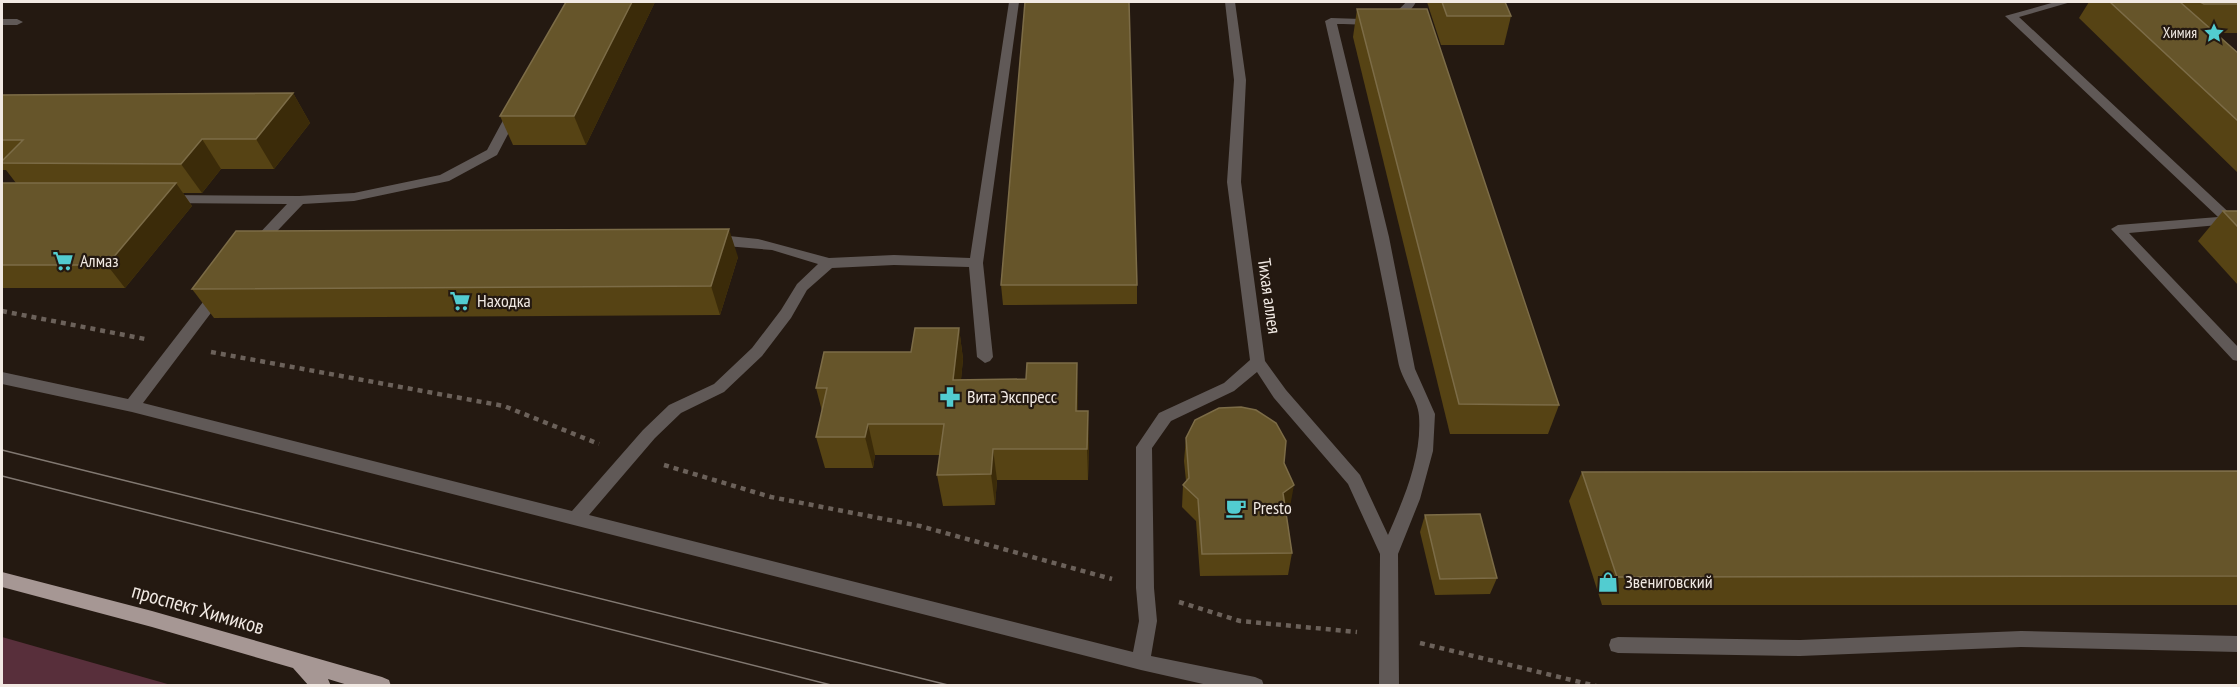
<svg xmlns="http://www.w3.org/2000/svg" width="2240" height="687" font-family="'PT Sans Narrow',sans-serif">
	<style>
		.built { fill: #302014 }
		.green { fill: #582f3b }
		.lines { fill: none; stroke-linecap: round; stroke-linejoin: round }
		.path { stroke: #6b615a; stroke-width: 4.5; stroke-dasharray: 5 5; stroke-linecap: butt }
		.service { fill: #605957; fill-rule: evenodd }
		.primary { fill: #a69794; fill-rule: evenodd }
		.tram { stroke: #817871; stroke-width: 1.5 }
		.wall { fill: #564314 }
		.shaded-wall { fill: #3b2b09 }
		.building { fill: #66552a; stroke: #7c6c47; stroke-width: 1.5 }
		.labels { text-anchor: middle; stroke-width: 4.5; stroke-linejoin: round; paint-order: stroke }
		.far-poi-label { font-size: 15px; fill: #f1e9e3; stroke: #241911; text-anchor: end }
		.poi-label { font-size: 18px; fill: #f1e9e3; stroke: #241911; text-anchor: start }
		.street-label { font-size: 18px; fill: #f1e9e3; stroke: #241911 }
		.near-street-label { font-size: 21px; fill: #f1e9e3; stroke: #241911 }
	</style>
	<rect width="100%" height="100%" fill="#241911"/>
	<polygon class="built" points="98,2 464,2 97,3"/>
	<polygon class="green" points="2,637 171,685 2,685"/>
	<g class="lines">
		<g class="path">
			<polyline points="2,311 145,339"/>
			<polyline points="211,352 504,406 599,444"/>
			<polyline points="664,465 771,497 920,526 1112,579"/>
			<polyline points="1179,602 1240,621 1357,632"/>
			<polyline points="1420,643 1596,686"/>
		</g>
		<g class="service">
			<path d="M1009,2H1019L983,263L993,357L990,361L985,363L977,357L969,267L894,265L832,268L807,290L791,318L762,356L724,392L681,413L655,438L589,515L1133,652L1139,621L1136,588V447L1159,413L1224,383L1250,360L1227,182L1234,80L1225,2H1235L1246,80L1241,182L1265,361L1286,390L1360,475L1388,535C1404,498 1422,457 1419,416C1418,398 1401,380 1398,361C1377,247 1351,134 1325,21L1331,18C1357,18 1388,25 1406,2H1416C1401,30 1365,24 1337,24L1389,237L1415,369L1435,414L1433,451L1420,499L1398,554L1399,686H1379L1380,554L1348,484L1274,398L1257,372L1234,391L1171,421L1152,448L1154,588L1157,621L1151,656L1255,677L1262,680L1264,686H1212L1141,670L132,412L2,384V372L128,399L213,289L218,288L225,293L223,297L143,403L572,511L643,430L669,405L714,384L752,348L781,310L797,284L818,264L772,250L714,245L707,240L709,237L729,236L758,239L829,258L894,255L970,258Z"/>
			<polygon points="2055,2 2071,2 2019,17 2237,220 2230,224 2129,233 2238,347 2238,361 2233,360 2111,229 2118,225 2218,217 2005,16"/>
			<polygon points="2,19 17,19 23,22 17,25 2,25"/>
			<polygon points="514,107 520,111 497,155 449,181 354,201 303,204 262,247 257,249 250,244 252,241 287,204 167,203 160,199 167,195 299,196 354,193 440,175 487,150 508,111"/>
			<polygon points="2021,631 2238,636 2238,652 2021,647 1800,656 1618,653 1611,651 1609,645 1611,639 1618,637 1800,640"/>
		</g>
		<polygon class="primary" points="2,572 152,611 382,677 389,680 391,686 351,686 328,679 331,686 309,686 293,668 152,627 2,587"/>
		<g class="tram">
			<polyline points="2,450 952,686"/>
			<polyline points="2,476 835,686"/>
		</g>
	</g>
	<g class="wall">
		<polygon points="566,2 655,2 586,145 513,145 500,116"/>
		<polygon points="1427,2 1505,2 1511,16 1504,45 1441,45"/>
		<polygon points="2089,2 2238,2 2238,33 2216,33 2238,53 2238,173 2079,18"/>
		<polygon points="1357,9 1559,405 1548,434 1450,434 1353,37"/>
		<polygon points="293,93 310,123 274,169 221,169 202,193 183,193 192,206 125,288 2,288 2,183 16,183 6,170 2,170 2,95"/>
		<polygon points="2223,211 2238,211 2238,285 2198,241"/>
		<polygon points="738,257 720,315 214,318 192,289"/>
		<polygon points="1001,285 1137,285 1137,304 1003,305"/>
		<polygon points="959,328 963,359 961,379 1078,394 1078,411 1089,442 1088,480 997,480 995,505 943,506 937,475 940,455 875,455 873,468 825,468 816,437 822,411 816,388 911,352"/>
		<polygon points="1186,438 1284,463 1290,507 1286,511 1292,553 1288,575 1200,576 1196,521 1182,507 1183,485 1186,481 1184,461"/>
		<polygon points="2238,471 2238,605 1602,605 1569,501 1582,472"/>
		<polygon points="1425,515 1497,578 1490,594 1435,595 1420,532"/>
	</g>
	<g class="shaded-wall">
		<polygon points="632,2 655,2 586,145 574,116"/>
		<polygon points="293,93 310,123 274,169 256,139"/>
		<polygon points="202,139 221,169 202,193 181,164"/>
		<polygon points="176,183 192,206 125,288 107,265"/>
		<polygon points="729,229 738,257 720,315 711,286"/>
		<polygon points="959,328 963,359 958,411 953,380"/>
		<polygon points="1077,363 1078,394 1078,442 1076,411"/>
		<polygon points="1088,411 1089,442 1088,480 1087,449"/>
		<polygon points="868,424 875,455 873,468 865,437"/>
		<polygon points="993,449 997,480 995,505 991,474"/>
		<polygon points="1294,485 1290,507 1280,516 1283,493"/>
	</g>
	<g class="building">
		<polygon points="566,2 632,2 574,116 500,116"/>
		<polygon points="1025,2 1129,2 1137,285 1001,285"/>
		<polygon points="1442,2 1505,2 1511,16 1447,16"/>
		<polygon points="2110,2 2180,2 2238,53 2238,121"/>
		<polygon points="2200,2 2238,2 2238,4 2204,4"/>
		<polygon points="1357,9 1427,9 1559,405 1459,404"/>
		<polygon points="293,93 256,139 202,139 181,164 2,163 2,161 23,140 2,140 2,95"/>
		<polygon points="2,183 176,183 107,265 2,265"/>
		<polygon points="2223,211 2238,211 2238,227"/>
		<polygon points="729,229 711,286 192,289 236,231"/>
		<polygon points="915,328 959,328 953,380 1026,379 1027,363 1077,363 1076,411 1088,411 1087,449 993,449 991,474 937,475 944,424 868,424 865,437 816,437 827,388 816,388 824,352 911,352"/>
		<polygon points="1241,407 1256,410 1276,423 1286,441 1284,463 1294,485 1283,493 1292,553 1202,554 1198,499 1183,485 1189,478 1186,438 1195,420 1219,408"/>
		<polygon points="2238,471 2238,576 1617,577 1582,472"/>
		<polygon points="1480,514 1497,578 1440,579 1425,515"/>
	</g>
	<defs>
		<g id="sight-bare" transform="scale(1.62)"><path d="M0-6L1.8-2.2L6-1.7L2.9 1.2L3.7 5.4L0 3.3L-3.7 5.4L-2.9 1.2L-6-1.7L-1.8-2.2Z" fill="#52ccd0" stroke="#241911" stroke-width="2.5" paint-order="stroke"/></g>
		<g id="supermarket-bare" transform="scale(1.62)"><path d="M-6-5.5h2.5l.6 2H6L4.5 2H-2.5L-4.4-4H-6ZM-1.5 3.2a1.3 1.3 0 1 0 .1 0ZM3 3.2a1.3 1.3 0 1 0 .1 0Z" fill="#52ccd0" stroke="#241911" stroke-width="2.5" paint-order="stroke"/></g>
		<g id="pharmacy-bare" transform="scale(1.62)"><path d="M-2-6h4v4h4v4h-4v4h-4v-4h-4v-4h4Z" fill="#52ccd0" stroke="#241911" stroke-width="2.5" paint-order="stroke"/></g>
		<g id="cafe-bare" transform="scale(1.62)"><path d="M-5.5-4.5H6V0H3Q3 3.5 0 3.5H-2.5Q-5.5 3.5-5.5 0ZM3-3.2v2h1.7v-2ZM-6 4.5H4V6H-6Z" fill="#52ccd0" stroke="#241911" stroke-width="2.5" paint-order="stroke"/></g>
		<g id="shop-bare" transform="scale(1.62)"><path d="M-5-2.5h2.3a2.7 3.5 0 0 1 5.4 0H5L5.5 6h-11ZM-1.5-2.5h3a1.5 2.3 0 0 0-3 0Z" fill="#52ccd0" stroke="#241911" stroke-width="2.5" paint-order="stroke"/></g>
	</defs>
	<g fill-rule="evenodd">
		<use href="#sight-bare" x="2214" y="33"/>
		<use href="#supermarket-bare" x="63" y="261"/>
		<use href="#supermarket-bare" x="460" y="301"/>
		<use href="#pharmacy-bare" x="950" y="397"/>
		<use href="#cafe-bare" x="1236" y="508"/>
		<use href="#shop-bare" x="1608" y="582"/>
	</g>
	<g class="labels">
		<g class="far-poi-label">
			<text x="2197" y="38">Химия</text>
		</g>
		<g class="poi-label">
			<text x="80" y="267">Алмаз</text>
			<text x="477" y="307">Находка</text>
			<text x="967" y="403">Вита Экспресс</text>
			<text x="1253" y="514">Presto</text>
			<text x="1625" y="588">Звениговский</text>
		</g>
		<g class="street-label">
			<text transform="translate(1269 296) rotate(82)" y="6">Тихая аллея</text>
		</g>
		<g class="near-street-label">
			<text transform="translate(198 609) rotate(16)" y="7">проспект Химиков</text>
		</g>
	</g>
	<rect width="2240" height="687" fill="none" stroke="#f1e9e3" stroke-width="6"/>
</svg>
